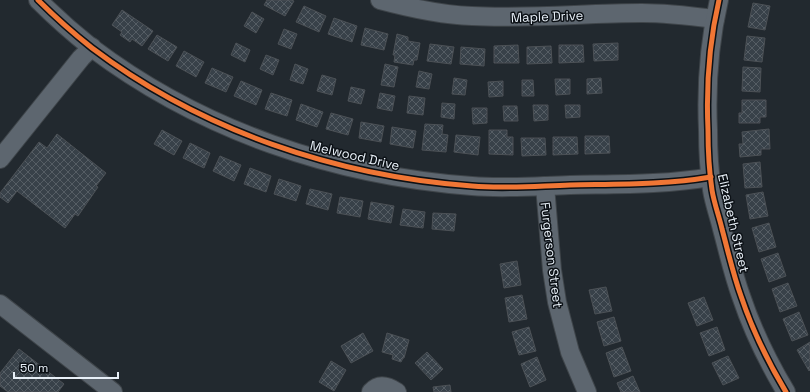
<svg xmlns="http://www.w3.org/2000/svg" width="810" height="392" font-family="'Space Grotesk',sans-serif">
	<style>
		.building { fill: url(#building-cross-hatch); stroke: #4c5156 }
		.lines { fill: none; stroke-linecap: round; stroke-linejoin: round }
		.minor-casing { stroke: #3f454a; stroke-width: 20 }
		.minor { stroke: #5d666f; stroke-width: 18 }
		.cycleway-casing { stroke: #0c1116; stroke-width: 8 }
		.cycleway { stroke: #f07635; stroke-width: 5 }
		.labels { text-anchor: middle; stroke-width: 3; stroke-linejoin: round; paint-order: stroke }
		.street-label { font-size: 13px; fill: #e8f0f8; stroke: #0c1116 }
	</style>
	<defs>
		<pattern id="building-cross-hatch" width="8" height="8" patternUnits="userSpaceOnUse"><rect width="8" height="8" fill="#384149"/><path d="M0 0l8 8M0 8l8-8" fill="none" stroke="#555d64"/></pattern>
	</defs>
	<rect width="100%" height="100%" fill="#22292f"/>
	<g class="building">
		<polygon points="267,0 291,0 294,1 285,16 264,5"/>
		<polygon points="753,3 770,6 765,30 748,27"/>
		<polygon points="304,6 326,16 319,32 296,22"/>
		<polygon points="122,10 153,31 142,46 132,39 130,42 120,35 122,32 112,25"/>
		<polygon points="252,12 264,19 256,33 244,26"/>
		<polygon points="334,18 357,26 352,42 328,34"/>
		<polygon points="365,28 388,34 384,50 361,45"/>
		<polygon points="284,29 297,34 291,49 278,44"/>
		<polygon points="397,34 408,37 408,41 420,43 417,60 414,60 413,65 394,62 395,55 393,55"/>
		<polygon points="157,35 177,47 168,61 148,49"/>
		<polygon points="747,36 765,38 762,62 744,60"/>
		<polygon points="236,43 250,50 245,62 231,55"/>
		<polygon points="618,43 618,60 594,61 593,44"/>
		<polygon points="430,44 454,47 451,64 427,61"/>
		<polygon points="518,45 519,63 494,63 494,46"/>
		<polygon points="559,45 583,45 584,62 559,63"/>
		<polygon points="551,46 552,63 527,64 527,47"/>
		<polygon points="461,47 485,49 484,66 460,64"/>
		<polygon points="184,51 204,62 196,77 176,66"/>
		<polygon points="266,55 279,60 273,75 260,69"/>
		<polygon points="295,64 308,69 303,84 290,80"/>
		<polygon points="385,64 398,67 394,87 381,85"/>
		<polygon points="743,67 761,68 760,92 742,91"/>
		<polygon points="212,68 233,77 226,92 205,83"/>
		<polygon points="419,71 432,74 429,89 416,87"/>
		<polygon points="322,75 336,79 332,95 317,91"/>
		<polygon points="454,78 467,80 465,95 452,94"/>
		<polygon points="601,78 602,93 587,94 587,79"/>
		<polygon points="555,79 570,79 570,94 556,95"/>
		<polygon points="522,80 533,80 534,96 522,96"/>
		<polygon points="241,81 262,90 256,105 234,96"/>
		<polygon points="503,81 503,96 489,97 488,82"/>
		<polygon points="351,87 365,90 361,104 348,101"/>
		<polygon points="271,93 292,100 287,116 265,109"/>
		<polygon points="380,93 395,96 392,111 377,108"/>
		<polygon points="409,96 425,98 423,115 407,113"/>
		<polygon points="742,100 766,100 766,117 760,117 760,123 739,123 739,113 742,113"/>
		<polygon points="442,103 455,104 454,119 441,117"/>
		<polygon points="301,104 323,112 317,127 296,120"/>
		<polygon points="533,105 548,105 548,120 534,121"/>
		<polygon points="565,105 580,105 580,117 566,118"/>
		<polygon points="503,106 517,106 518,121 504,121"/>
		<polygon points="472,108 487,108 487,123 473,124"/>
		<polygon points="331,113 353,119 348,135 326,129"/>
		<polygon points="361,122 384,126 381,142 359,138"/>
		<polygon points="425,124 443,125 442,134 448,135 446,152 422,150"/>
		<polygon points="392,127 416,131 413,148 390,144"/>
		<polygon points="769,129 770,149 761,149 761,155 740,157 739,144 743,144 742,132"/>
		<polygon points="162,130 182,141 174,155 154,144"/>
		<polygon points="489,130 507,130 507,137 513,137 513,155 489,154"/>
		<polygon points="57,134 106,173 96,186 98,187 78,216 75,214 65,228 17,191 8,203 0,197 0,193 39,142 47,148"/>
		<polygon points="456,135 480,137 478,155 454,152"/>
		<polygon points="585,136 609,136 610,153 585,154"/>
		<polygon points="553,137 577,137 578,154 553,155"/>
		<polygon points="521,138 545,138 546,155 522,156"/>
		<polygon points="190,143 210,153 204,168 183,158"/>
		<polygon points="220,156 241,165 234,181 213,171"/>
		<polygon points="760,162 762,187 745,188 743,164"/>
		<polygon points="250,168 271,176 266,192 244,184"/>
		<polygon points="279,179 301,186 296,201 274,194"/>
		<polygon points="310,189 332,194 328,210 306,204"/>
		<polygon points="763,192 768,216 750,219 746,195"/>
		<polygon points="340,197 363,201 360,217 337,213"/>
		<polygon points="371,202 394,206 391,223 368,219"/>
		<polygon points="403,209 425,212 423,228 400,225"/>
		<polygon points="433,213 456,214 454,231 432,229"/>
		<polygon points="769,223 776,247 759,252 752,228"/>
		<polygon points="778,253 786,276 769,282 761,259"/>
		<polygon points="517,261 521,285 504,288 500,264"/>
		<polygon points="788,283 797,306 780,312 772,289"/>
		<polygon points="606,287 612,311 595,314 589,290"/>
		<polygon points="522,295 527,319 509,322 505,298"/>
		<polygon points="704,297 713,320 697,326 688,303"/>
		<polygon points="799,312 808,335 792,341 783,319"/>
		<polygon points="614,317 621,341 604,346 597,322"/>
		<polygon points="529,327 536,351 519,355 512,332"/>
		<polygon points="717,327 725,350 709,356 700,333"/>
		<polygon points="363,333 373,351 351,363 341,346"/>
		<polygon points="387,333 409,340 404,358 403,358 401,362 392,359 393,355 382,352"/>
		<polygon points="810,342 810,370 809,371 797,350"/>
		<polygon points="622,347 631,371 614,377 606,353"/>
		<polygon points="19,349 64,384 58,392 8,392 0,386 0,373"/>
		<polygon points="427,352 443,369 431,380 415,363"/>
		<polygon points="728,356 739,378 723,385 712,363"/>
		<polygon points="537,357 546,380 530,387 521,364"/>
		<polygon points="331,361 346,370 334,391 319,382"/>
		<polygon points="633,376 640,392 621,392 617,383"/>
		<polygon points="450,385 451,392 434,392 433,387"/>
	</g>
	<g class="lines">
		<g class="minor-casing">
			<g id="minor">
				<path d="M38,0C55,17 73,33 92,48C202,131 336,176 472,186C504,189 537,186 570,185C617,184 664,185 711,177"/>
				<path d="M380,0C410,8 441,15 472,16C529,19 586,13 642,13C667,13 691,16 715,19"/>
				<path d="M719,0C709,43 706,86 708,130C708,150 709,170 712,190C714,203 719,216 722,229C728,251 733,274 741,296C752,329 768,362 786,392"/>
				<polyline points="0,159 81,58 92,47"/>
				<polyline points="545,186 552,270 557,302 570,352 587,392"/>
				<polyline points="0,304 113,392"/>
				<path d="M371,392C379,383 388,386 397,392"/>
			</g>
		</g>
		<use href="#minor" class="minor"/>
		<g class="cycleway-casing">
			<g id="cycleway">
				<path d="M38,0C55,17 73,33 92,48C202,131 336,176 472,186C504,189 537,186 570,185C617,184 664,185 711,177"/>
				<path d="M719,0C709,43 706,86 708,130C708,150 709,170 712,190C714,203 719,216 722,229C728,251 733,274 741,296C752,329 768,362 786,392"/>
			</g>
		</g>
		<use href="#cycleway" class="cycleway"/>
	</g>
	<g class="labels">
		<g class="street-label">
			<text transform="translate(547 16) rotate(-2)" y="5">Maple Drive</text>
			<text transform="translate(355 155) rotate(13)" y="5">Melwood Drive</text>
			<text transform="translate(734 223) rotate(77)" y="5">Elizabeth Street</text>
			<text transform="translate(552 255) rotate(83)" y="5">Furgerson Street</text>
		</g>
	</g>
	<path d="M14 372v6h104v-6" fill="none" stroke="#e8f0f8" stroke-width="2"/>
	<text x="20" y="372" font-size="12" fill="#e8f0f8" stroke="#0c1116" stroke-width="3" paint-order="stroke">50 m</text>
</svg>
